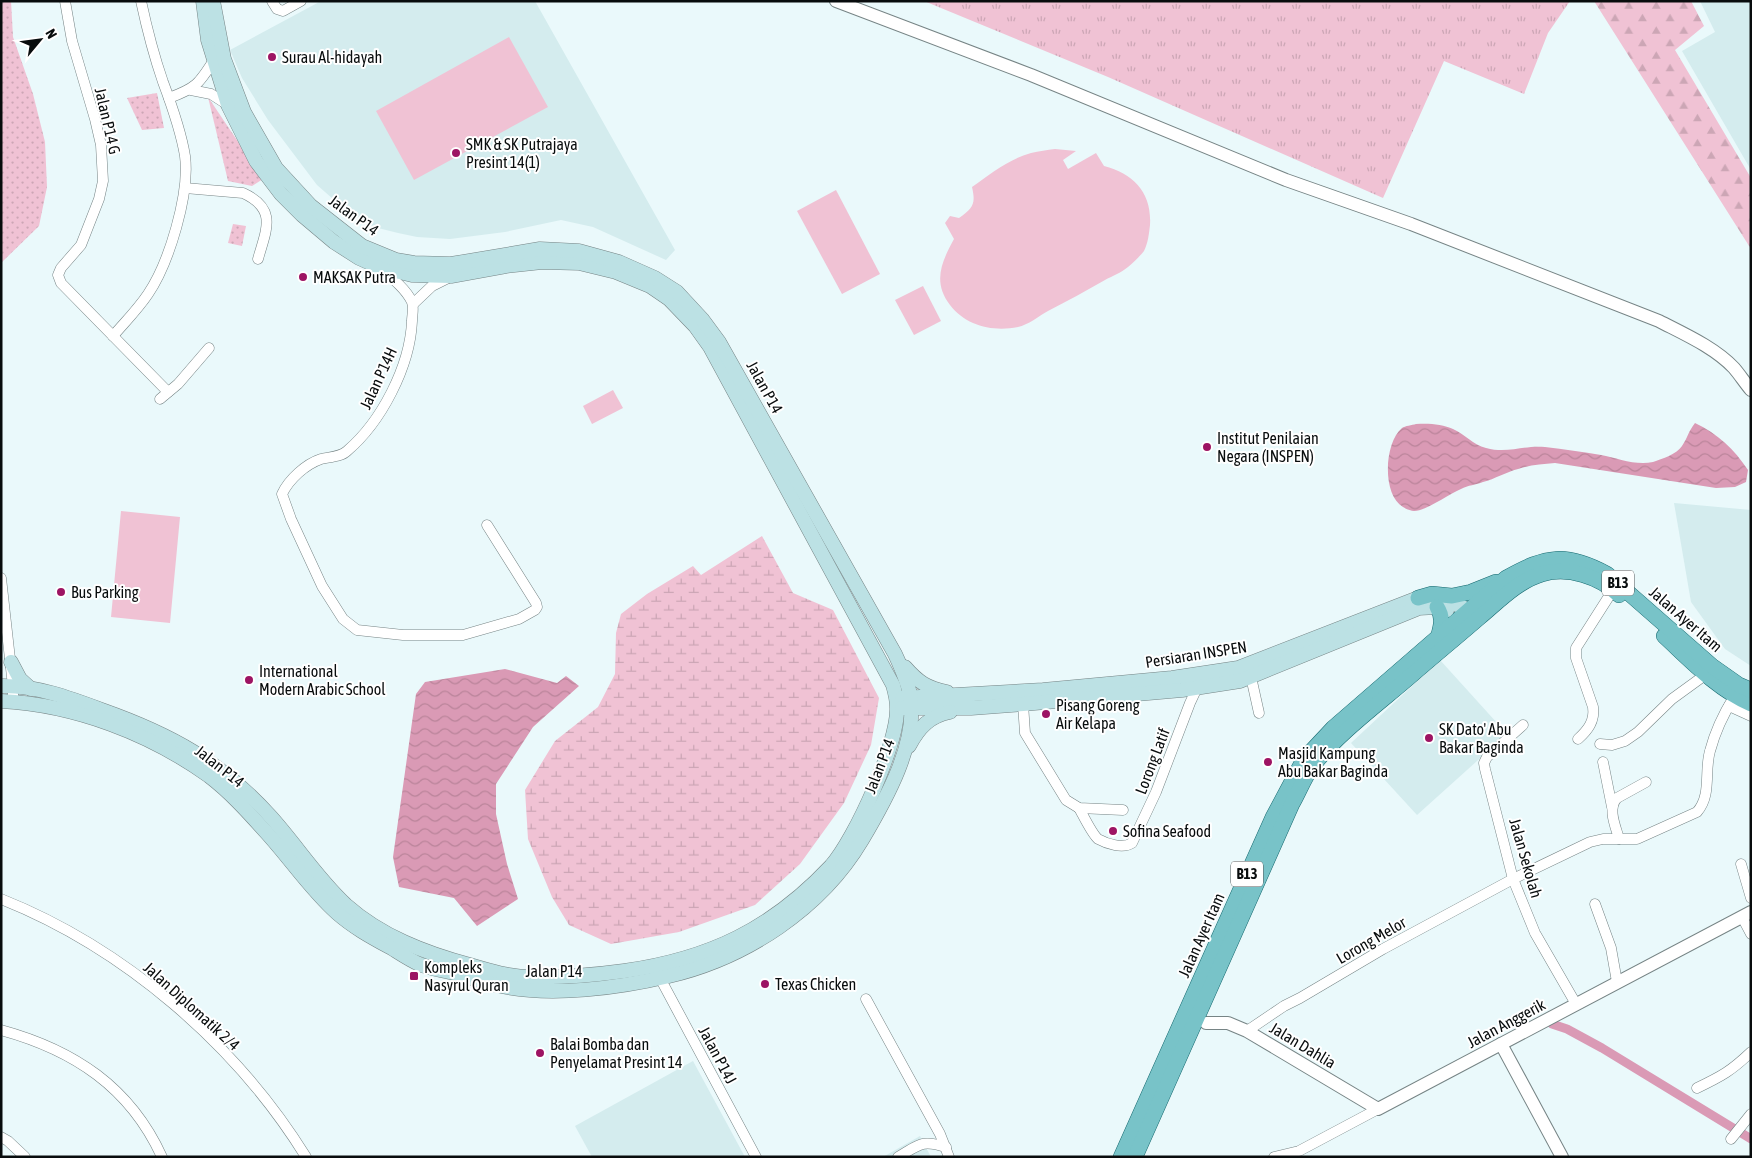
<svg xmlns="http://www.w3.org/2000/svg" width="1752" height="1158" font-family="'Asap Condensed',sans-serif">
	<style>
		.built { fill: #d4ecee }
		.grass { fill: url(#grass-tufts) }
		.forest { fill: url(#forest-firs) }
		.wetland { fill: url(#wetland-marsh) }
		.park { fill: url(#park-dots) }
		.garden { fill: #f0c2d4 }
		.water { fill: url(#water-waves) }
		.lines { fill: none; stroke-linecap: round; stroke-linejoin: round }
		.canal { stroke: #da9ab5; stroke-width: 9 }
		.minor-casing { stroke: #768485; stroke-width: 11 }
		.tertiary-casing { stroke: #768485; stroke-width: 14 }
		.secondary-casing { stroke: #768485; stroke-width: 15 }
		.primary-casing { stroke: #16696f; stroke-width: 16 }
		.minor { stroke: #fff; stroke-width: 10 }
		.tertiary { stroke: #fff; stroke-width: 12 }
		.secondary { stroke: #bce1e4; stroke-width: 14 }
		.primary { stroke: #78c3c8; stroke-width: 15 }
		.poi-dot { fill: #9d1463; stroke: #fff; stroke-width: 2 }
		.labels { text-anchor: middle; stroke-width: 4; stroke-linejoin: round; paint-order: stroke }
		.shield { fill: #fff; stroke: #525556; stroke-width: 1 }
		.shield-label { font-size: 15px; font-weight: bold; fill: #080c0d }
		.poi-label { font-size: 16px; fill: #080c0d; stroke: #fff; text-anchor: start }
		.street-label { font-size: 16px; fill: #080c0d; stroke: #fff }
	</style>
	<defs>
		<pattern id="grass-tufts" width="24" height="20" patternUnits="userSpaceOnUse" patternTransform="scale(1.25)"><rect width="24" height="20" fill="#f0c2d4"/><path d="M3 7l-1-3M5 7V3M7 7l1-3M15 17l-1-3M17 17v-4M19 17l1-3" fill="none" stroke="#cca6b5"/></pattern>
		<pattern id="forest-firs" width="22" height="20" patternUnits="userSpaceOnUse" patternTransform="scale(1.25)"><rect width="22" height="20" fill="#f0c2d4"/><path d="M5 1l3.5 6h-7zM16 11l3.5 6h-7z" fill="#cca6b5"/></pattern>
		<pattern id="wetland-marsh" width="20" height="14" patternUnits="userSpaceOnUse" patternTransform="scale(1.25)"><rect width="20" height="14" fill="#f0c2d4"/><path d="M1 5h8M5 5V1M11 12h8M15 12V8" fill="none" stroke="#cca6b5"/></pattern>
		<pattern id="park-dots" width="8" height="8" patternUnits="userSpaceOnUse" patternTransform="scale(1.25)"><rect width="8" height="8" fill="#f0c2d4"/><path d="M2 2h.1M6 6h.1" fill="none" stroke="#cca6b5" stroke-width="1.8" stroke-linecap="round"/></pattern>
		<pattern id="water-waves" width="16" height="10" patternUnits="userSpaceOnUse" patternTransform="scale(1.25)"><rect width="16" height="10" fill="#da9ab5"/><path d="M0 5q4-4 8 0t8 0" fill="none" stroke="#ba849a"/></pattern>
	</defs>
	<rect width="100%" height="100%" fill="#eaf9fb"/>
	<g class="built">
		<polygon points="321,1 535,1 675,250 666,260 593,227 561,220 505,232 450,239 417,237 398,233 374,227 349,213 317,185 268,120 242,78 230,50"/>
		<polygon points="1700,1 1751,1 1751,170 1682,51 1715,32"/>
		<polygon points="1674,503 1751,510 1751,666 1725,649 1691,602"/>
		<polygon points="1440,660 1507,734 1417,815 1351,743"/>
		<polygon points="693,1061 745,1157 592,1157 575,1126"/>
		<polygon points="920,1136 931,1157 883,1157"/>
	</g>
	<polygon class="grass" points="924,1 1570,1 1548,33 1524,94 1444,61 1383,198 1108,77"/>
	<polygon class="forest" points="1594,1 1691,1 1704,26 1675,50 1751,178 1751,249"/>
	<polygon class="wetland" points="762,536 793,593 833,610 879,698 871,745 844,803 800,864 755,905 679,932 611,944 569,925 552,897 528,839 525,790 555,741 598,707 615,674 616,633 621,614 647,594 693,566 701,575"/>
	<g class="park">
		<polygon points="1,1 11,1 13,37 33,94 45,142 47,187 39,226 1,263"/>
		<polygon points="157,93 164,128 142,130 127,98"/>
		<polygon points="208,97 263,179 252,186 228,181"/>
		<polygon points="233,224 246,226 242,246 228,243"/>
	</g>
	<g class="garden">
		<polygon points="509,37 548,107 414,180 376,111"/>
		<path d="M1055,149L1076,151L1063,160L1068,169L1096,153L1104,166C1134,174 1152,193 1150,225C1149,234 1148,243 1144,251C1140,256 1133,263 1128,267C1121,273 1112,276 1105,280C1086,291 1067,301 1048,311C1039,316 1028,325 1018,327C993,332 966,326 950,305C932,282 942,261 954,239L945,223L950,216L959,218C973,208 976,204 972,187C990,174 1009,159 1031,153C1039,151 1047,150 1055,149Z"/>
		<polygon points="836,190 880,274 842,294 797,211"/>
		<polygon points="923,286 941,321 914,335 895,300"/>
		<polygon points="613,390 623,408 592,424 583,406"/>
		<polygon points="121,511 180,517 170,623 111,617"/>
	</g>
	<g class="water">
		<path d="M1695,423C1718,434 1734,449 1748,470L1746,482L1735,487L1716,488L1555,463C1542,464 1530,465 1518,469C1506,472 1495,479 1483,482C1476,485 1468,485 1461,489C1449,494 1426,511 1414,511C1411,511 1406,509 1403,507C1382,495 1384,443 1402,428C1405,426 1412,425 1416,424C1428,423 1443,424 1453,429C1465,434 1473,445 1486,448C1508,454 1523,445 1545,447C1564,449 1583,452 1601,455C1617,458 1636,466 1653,462C1662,459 1677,454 1682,446C1688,437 1688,432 1695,423Z"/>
		<polygon points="505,669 557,683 566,676 579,686 533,727 496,784 496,814 507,864 518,899 477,926 454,898 399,887 393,857 416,694 425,682"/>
	</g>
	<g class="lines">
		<polyline class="canal" points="1552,1024 1567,1029 1602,1048 1751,1139"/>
		<g class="minor-casing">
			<g id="minor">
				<polyline points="65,1 72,41 95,119 101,145 103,181 99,199 81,245 61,268 58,275 61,283 168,392"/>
				<polyline points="272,1 277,9 283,11 301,1"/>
				<polyline points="191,90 211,94 228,105"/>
				<path d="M169,98C196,88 199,84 214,60"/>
				<path d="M185,188L243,193C278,209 266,230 258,259"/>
				<path d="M381,269C392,278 406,289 412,302C414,308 412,316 412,321C410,367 381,422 347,451C341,457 329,457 321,459C306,464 289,479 282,494L291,519L322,586L343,619L357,630L403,635H463L519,619L535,610L537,607L536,603L487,525"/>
				<polyline points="413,304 432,286 450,277"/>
				<path d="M113,336C125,322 138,309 148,294C169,263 190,194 185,156C181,131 172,106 163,82C154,56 147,29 141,1"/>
				<polyline points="160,399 178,384 209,348"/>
				<polyline points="1,578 13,686 13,702"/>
				<polyline points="1251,677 1259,713"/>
				<polyline points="1023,704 1025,733 1066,800 1079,808 1123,810"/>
				<polyline points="1729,706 1751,716"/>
				<polyline points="1523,725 1487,757 1484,763 1485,769 1513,879 1535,933 1576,1004"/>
				<path d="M1578,739C1588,730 1595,721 1593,707L1576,658V648L1613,590"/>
				<polyline points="1600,744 1612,745 1625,741 1638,732 1672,699 1705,675"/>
				<polyline points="1603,762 1612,807"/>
				<path d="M1079,808C1083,815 1092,834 1098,839C1107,844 1123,849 1132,843L1156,792L1190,703L1197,688"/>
				<path d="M1619,839C1616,827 1607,809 1617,798L1646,782"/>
				<polyline points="1741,864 1751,898"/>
				<path d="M1,899C124,948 236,1044 306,1157"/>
				<polyline points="1595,904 1611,948 1617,982"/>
				<polyline points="1742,917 1751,934"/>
				<polyline points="659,972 660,978 756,1157"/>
				<polyline points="866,999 940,1134 949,1157"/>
				<path d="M1,1030C74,1050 130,1087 162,1157"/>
				<path d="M1247,1031L1284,1006L1300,998L1383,949L1513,879L1590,842L1603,839H1637L1697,812C1712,795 1704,771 1710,751C1715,732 1724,713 1734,697"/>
				<path d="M1697,1088C1722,1076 1731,1071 1751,1052"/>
				<polyline points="1,1137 8,1141 25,1157"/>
				<polyline points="1731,1139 1751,1114"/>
				<path d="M898,1157C919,1145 921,1139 946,1147"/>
				<polyline points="1274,1157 1299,1151 1378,1109"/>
			</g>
		</g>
		<g class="tertiary-casing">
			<g id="tertiary">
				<path d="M836,1L1031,75L1286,180L1411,224L1659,321C1684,334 1714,347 1734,368C1740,375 1745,383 1751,390"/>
				<polyline points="1206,1023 1228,1023 1247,1031 1378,1109 1751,912"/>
				<polyline points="1501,1044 1562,1157"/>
			</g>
		</g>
		<g class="secondary-casing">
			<g id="secondary">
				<polyline points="11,662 20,679 31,689"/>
				<path d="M905,667C918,682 927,688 947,692"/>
				<path d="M1,686C35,685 70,698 102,710C170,734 222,762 271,817C297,846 317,878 346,905C381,936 425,953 470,965C490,971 510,977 532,977C563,978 594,975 624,971C709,959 772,929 831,866C855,839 898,744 897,708C897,700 895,692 893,685L710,347L695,326L669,299L650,286L616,272L579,263L542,262L506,266L451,276L412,275L379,267L359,258L334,242L302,215L281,194L256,161L228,105L208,40L203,1"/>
				<path d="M902,698L1043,690L1172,678L1238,668L1418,598C1440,599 1459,601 1476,617"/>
				<path d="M1,701C75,705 149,733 209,776C230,792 248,812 265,831C290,858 310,889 337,913C354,928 373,938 393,949C401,954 410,960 419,964C430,969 443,970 454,973C470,977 485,983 501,986C551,997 619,988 669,976C746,958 821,909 862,840C885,801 919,742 910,694C907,680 901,667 895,654L719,342L702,319L677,292L655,278L619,262L579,251L540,249L451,264L414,263L396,260L362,246L311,206L276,168L244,112L224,59L213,1"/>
				<polyline points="902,708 971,708 1023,704 1182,690 1240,681 1419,608 1437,607 1447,610"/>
				<path d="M909,746C919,727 930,716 950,712"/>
			</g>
		</g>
		<g class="primary-casing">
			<g id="primary">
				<polyline points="1418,598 1432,594 1452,596 1471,592 1496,582"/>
				<path d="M1437,607C1444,618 1441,626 1438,638"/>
				<path d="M1664,636C1691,661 1717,689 1751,704"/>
				<path d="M1121,1157L1273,817L1304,759L1333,728L1506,578C1547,555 1566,552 1607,574L1712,666L1739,685L1751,690"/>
				<path d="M1135,1157L1292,804C1299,792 1304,778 1312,767C1337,734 1381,702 1413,674C1435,655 1458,636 1480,617C1498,602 1518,581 1542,574C1568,566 1600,577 1619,595"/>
			</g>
		</g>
		<use href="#minor" class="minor"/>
		<use href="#tertiary" class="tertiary"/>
		<use href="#secondary" class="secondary"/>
		<use href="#primary" class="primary"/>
	</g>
	<g class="poi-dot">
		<circle cx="272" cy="57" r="5"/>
		<circle cx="456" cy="153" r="5"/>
		<circle cx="303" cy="277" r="5"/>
		<circle cx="1207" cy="447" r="5"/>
		<circle cx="61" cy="592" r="5"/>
		<circle cx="249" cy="680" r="5"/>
		<circle cx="1046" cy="714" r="5"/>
		<circle cx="1429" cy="738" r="5"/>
		<circle cx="1268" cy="762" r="5"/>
		<circle cx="1113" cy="831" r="5"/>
		<rect x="409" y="971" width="10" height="10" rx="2.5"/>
		<circle cx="765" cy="984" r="5"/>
		<circle cx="540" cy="1053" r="5"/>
	</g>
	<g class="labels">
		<g class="shield">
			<rect x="1602" y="570.5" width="32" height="25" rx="4"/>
			<rect x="1231" y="861.5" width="32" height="25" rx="4"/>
		</g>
		<g class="shield-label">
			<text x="1618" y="588">B13</text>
			<text x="1247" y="879">B13</text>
		</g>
		<g class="poi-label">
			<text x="282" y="63">Surau Al-hidayah</text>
			<text x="466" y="150">SMK &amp; SK Putrajaya<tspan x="466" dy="18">Presint 14(1)</tspan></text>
			<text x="313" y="283">MAKSAK Putra</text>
			<text x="1217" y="444">Institut Penilaian<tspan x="1217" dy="18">Negara (INSPEN)</tspan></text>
			<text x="71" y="598">Bus Parking</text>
			<text x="259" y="677">International<tspan x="259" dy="18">Modern Arabic School</tspan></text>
			<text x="1056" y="711">Pisang Goreng<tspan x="1056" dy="18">Air Kelapa</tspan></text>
			<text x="1439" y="735">SK Dato' Abu<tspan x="1439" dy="18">Bakar Baginda</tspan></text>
			<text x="1278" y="759">Masjid Kampung<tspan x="1278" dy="18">Abu Bakar Baginda</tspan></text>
			<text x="1123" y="837">Sofina Seafood</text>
			<text x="424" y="973">Kompleks<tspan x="424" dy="18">Nasyrul Quran</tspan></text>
			<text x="775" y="990">Texas Chicken</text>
			<text x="550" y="1050">Balai Bomba dan<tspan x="550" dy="18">Penyelamat Presint 14</tspan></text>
		</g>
		<g class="street-label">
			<text transform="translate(108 121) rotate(77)" y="6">Jalan P14 G</text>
			<text transform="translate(354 215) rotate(36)" y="6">Jalan P14</text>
			<text transform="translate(378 378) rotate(-65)" y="6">Jalan P14H</text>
			<text transform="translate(765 387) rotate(61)" y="6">Jalan P14</text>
			<text transform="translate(1686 619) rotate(41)" y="6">Jalan Ayer Itam</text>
			<text transform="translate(1196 654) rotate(-9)" y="6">Persiaran INSPEN</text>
			<text transform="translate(1152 761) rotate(-69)" y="6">Lorong Latif</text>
			<text transform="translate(220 766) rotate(38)" y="6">Jalan P14</text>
			<text transform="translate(879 766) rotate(-69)" y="6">Jalan P14</text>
			<text transform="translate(1526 858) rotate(74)" y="6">Jalan Sekolah</text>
			<text transform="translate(1201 935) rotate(-66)" y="6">Jalan Ayer Itam</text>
			<text transform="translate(1371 940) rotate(-30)" y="6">Lorong Melor</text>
			<text x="554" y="977">Jalan P14</text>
			<text transform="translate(192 1006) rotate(42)" y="6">Jalan Diplomatik 2/4</text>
			<text transform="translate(1506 1023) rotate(-28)" y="6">Jalan Anggerik</text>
			<text transform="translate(1303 1045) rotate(31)" y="6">Jalan Dahlia</text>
			<text transform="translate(718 1055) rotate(62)" y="6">Jalan P14J</text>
		</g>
	</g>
	<rect width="1752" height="1158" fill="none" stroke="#080c0d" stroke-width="5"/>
	<g transform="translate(40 40) rotate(61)" stroke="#ffffff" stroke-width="4" paint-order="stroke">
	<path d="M0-4L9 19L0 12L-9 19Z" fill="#080c0d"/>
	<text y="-8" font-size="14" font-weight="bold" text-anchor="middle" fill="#080c0d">N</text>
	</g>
</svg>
